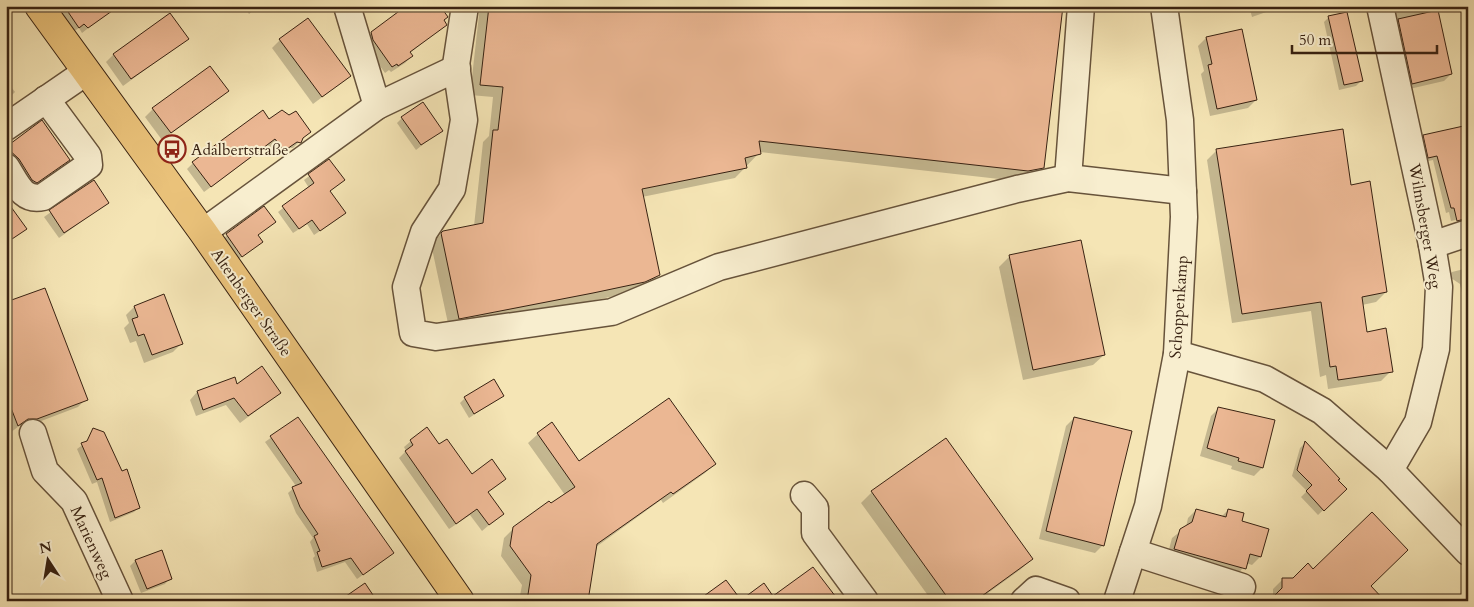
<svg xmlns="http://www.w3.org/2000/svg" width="1474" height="607" font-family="Cardo,serif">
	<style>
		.shadow { fill: #0003 }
		.building { fill: #ebb793; stroke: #382212 }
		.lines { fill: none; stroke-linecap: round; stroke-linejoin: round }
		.minor-casing { stroke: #67533b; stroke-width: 29 }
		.major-casing { stroke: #382212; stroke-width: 30 }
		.minor { stroke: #f8eecf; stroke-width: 26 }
		.major { stroke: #eac27a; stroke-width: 28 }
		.labels { text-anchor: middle; stroke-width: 4; stroke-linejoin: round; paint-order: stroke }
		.poi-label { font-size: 16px; fill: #382212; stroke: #f8eecf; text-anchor: start }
		.street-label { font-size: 16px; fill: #382212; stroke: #f8eecf }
	</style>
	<rect width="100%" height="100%" fill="#f5e5b5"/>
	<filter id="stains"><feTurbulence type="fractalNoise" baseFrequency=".004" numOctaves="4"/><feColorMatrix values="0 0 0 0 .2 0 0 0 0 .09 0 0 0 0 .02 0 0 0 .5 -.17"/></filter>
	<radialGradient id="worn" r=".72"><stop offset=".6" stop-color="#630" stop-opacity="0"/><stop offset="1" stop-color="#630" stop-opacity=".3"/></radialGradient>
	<g class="shadow">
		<polygon points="55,6 107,6 109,12 82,33 79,28 73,32"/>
		<polygon points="244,6 259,6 249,14"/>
		<polygon points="409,6 445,6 448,9 444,13 443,20 445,25 410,53 412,56 405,63 391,72 389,70 385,73 366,47 364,41"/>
		<polygon points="480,6 1062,6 1043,167 1032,178 1017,181 760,152 735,178 642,197 659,275 648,285 634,292 581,303 449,328 431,244 443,232 474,226 483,142 489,136 493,97 470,95"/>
		<polygon points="1249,6 1268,6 1269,11 1252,17"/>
		<polygon points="1385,6 1447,6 1436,9 1451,74 1444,81 1405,90"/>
		<polygon points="1329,17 1362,80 1356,86 1339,90 1324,22"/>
		<polygon points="1206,38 1256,100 1248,108 1210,116 1201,74 1204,71 1198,46"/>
		<polygon points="187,39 123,86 106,62 114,54"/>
		<polygon points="280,40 350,76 313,104 272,48"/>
		<polygon points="6,80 15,92 6,101"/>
		<polygon points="227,91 162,140 145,117 153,109"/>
		<polygon points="402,118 441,130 416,150 397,123"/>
		<polygon points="269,121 309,132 293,148 290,148 277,157 268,145 204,192 187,169 193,163"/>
		<polygon points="42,122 69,160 28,190 6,162 6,149"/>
		<polygon points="1466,126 1460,219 1451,221 1449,212 1446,213 1433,160 1424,162 1419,141 1424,136"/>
		<polygon points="1217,150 1350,186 1386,292 1376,302 1362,305 1366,333 1391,371 1381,381 1328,389 1326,375 1320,377 1311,311 1232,323 1207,160"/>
		<polygon points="329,161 343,180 329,192 339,218 314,235 307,224 293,233 278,212 309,188 304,180"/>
		<polygon points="93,182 108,202 59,238 44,217"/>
		<polygon points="264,208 269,227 257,235 257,246 236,261 221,240"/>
		<polygon points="1010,256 1104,355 1093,365 1023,380 999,267"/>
		<polygon points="1468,268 1468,318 1460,284 1448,276 1452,272"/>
		<polygon points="164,296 181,344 173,352 144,363 136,341 130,343 124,328 129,323 126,315 134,307"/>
		<polygon points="6,304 86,399 78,407 28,426 19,426 10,433 6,423"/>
		<polygon points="234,379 237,386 280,393 240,423 226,405 196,416 190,400 197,392"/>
		<polygon points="502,396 469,418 460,403 465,398"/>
		<polygon points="1219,408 1262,468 1254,476 1231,469 1232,466 1200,456 1211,416"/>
		<polygon points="298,418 387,558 357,579 345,562 317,572 313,558 315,556 310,542 313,538 296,513 288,493 296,486 265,442"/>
		<polygon points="1074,418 1103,545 1095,553 1039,539 1066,426"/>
		<polygon points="94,429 138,508 134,512 110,522 97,482 92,484 77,449 85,443"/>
		<polygon points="538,434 579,463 715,464 705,473 663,503 661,500 596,547 587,595 591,601 519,601 522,585 501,556 504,538 514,528 565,495 528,443"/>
		<polygon points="946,439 1032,559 1021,569 977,601 932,601 861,503 872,492"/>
		<polygon points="411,441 439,446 471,476 505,479 487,493 502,514 482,531 470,515 449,529 399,458 406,451 404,447"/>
		<polygon points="1305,443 1345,489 1318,515 1301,497 1307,491 1292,476 1300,448"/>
		<polygon points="1196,510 1221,517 1228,510 1240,522 1268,530 1260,557 1252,565 1246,563 1237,576 1167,557 1172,538 1186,527 1188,518"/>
		<polygon points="161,551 170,578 165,584 141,593 130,566 135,561"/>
		<polygon points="1313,570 1369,586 1273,599 1273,589 1283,579 1293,579"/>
		<polygon points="1157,596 1177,601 1152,601"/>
	</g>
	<g class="building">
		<polygon points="64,6 119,6 88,28 84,24 79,28"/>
		<polygon points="406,6 440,6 448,17 444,20 447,25 410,52 413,56 398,66 397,64 392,67 373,40 371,32"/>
		<polygon points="489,6 1063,6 1044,168 1028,171 759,141 761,154 745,158 747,168 642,189 660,275 645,282 593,293 459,319 441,233 443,231 483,223 493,130 498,130 503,87 480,85"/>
		<polygon points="1438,10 1452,74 1412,84 1398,19"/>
		<polygon points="1347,12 1363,81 1344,85 1328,16"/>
		<polygon points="170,13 189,39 131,79 113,54"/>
		<polygon points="308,18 351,76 322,97 279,39"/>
		<polygon points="1242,29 1257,100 1217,109 1208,65 1212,64 1206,37"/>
		<polygon points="210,66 229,91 171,133 152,108"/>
		<polygon points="423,102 443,131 421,145 401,117"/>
		<polygon points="263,110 269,119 282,110 289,115 296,111 311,132 303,138 301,143 297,142 284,151 275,139 211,187 192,162"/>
		<polygon points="42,120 70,160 37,183 32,180 19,159 6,147"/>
		<polygon points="1468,125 1468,218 1457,221 1454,208 1451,208 1437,156 1428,158 1423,135"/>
		<polygon points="1343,129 1351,185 1370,181 1387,292 1362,297 1367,332 1386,328 1393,372 1338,380 1336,366 1330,367 1321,302 1242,314 1216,149"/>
		<polygon points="329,159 345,180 330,191 346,213 320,231 312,220 299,229 282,206 314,183 308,174"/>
		<polygon points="94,180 109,203 64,233 49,210"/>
		<polygon points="6,200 27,229 6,243"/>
		<polygon points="264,206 276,222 258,235 263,242 242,257 226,234"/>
		<polygon points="1081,240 1105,355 1033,370 1009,255"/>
		<polygon points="45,288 88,400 37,419 28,419 18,426 6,395 6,302"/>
		<polygon points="164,294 183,344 152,355 144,334 138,336 132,319 138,317 134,306"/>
		<polygon points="262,366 281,393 248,416 234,398 203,410 197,391 235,377 237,384"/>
		<polygon points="494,379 504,396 474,414 464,397"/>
		<polygon points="669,398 716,464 673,494 671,492 597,544 588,601 527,601 531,575 510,546 513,527 549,501 551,503 575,487 537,433 552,422 579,461"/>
		<polygon points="1218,407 1275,420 1263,468 1238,461 1239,458 1207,448"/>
		<polygon points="298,417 394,553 363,575 351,558 322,567 317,552 320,551 314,536 318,534 300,507 292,487 302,483 270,436"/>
		<polygon points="1074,417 1132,431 1104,546 1046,531"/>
		<polygon points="427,427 439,444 447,439 472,474 492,459 506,479 488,492 504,514 489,525 477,509 456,524 405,451 413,445 410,440"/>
		<polygon points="93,428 104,432 122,471 127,469 140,508 115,518 102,478 97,480 81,443 87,441"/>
		<polygon points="946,438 1033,559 975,601 950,601 871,491"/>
		<polygon points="1305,441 1340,479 1338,480 1347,489 1324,511 1306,491 1312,485 1297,470"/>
		<polygon points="1196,509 1226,517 1228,509 1244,513 1242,521 1269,529 1261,557 1250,554 1246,569 1174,549 1180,529 1192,522"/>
		<polygon points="1372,512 1408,550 1371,586 1385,601 1269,601 1282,588 1282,578 1293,578 1308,563 1313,569"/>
		<polygon points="162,550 172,579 147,589 135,560"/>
		<polygon points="813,567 839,601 697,601 726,580 741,600 764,583 773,596"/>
		<polygon points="365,583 377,601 339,601"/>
	</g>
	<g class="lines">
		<g class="minor-casing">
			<g id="minor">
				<polyline points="347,6 377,106"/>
				<polyline points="465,6 456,65 464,120 452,189 424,232 406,287 413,333 436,337 612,312 719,267 1017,189 1068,178 1183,191"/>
				<polyline points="1380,6 1432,245 1439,287 1436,349 1418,422 1390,470"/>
				<polyline points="6,127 86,72"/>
				<path d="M6,167C16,182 22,202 43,197L89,165L88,156L46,99"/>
				<polyline points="1068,178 1081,6"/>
				<polyline points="203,232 377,106 457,68"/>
				<polyline points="1432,245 1468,233"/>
				<polyline points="1177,354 1265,379 1322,411 1390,470 1468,552"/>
				<polyline points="33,433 45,471 74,501 120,601"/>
				<polyline points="804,495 815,508 815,533 865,601"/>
				<polyline points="1133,552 1242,587"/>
				<polyline points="1024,601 1036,590 1067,601"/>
				<polyline points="1117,601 1148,506 1177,354 1184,217 1180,120 1164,6"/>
			</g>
		</g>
		<g class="major-casing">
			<polyline id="major" points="39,6 203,232 460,601"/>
		</g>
		<use href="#minor" class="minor"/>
		<use href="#major" class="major"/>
	</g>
	<defs>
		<g id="bus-ring" transform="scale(1.4375)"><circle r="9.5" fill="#f8eecf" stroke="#8f2418" stroke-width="1.5"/><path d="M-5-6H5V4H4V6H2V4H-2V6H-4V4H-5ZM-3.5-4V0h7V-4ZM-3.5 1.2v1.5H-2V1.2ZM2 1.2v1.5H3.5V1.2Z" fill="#8f2418"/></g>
	</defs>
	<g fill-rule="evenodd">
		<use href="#bus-ring" x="172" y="149"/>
	</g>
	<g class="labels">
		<g class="poi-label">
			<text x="191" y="155">Adalbertstraße</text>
		</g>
		<g class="street-label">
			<text transform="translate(1426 226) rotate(80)" y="6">Wilmsberger Weg</text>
			<text transform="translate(252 302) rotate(55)" y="6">Altenberger Straße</text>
			<text transform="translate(1178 307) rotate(-86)" y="6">Schoppenkamp</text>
			<text transform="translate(92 542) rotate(65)" y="6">Marienweg</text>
		</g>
	</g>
	<rect width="1474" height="607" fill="none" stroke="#f5e5b5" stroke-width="25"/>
	<rect x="8" y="8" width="1459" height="592" fill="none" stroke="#382212" stroke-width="2.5"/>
	<rect x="12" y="12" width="1449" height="582" fill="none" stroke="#382212"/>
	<g transform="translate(48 560) rotate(348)" stroke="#f8eecf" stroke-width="4" paint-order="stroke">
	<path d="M0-4L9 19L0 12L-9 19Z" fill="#382212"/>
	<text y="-8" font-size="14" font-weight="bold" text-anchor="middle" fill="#382212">N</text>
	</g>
	<path d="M1292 45v8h145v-8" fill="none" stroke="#382212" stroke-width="2.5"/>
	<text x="1299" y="45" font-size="15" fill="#382212" stroke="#f8eecf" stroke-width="4" paint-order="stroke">50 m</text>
	<rect width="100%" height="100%" filter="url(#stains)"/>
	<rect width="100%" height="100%" fill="url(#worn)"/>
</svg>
